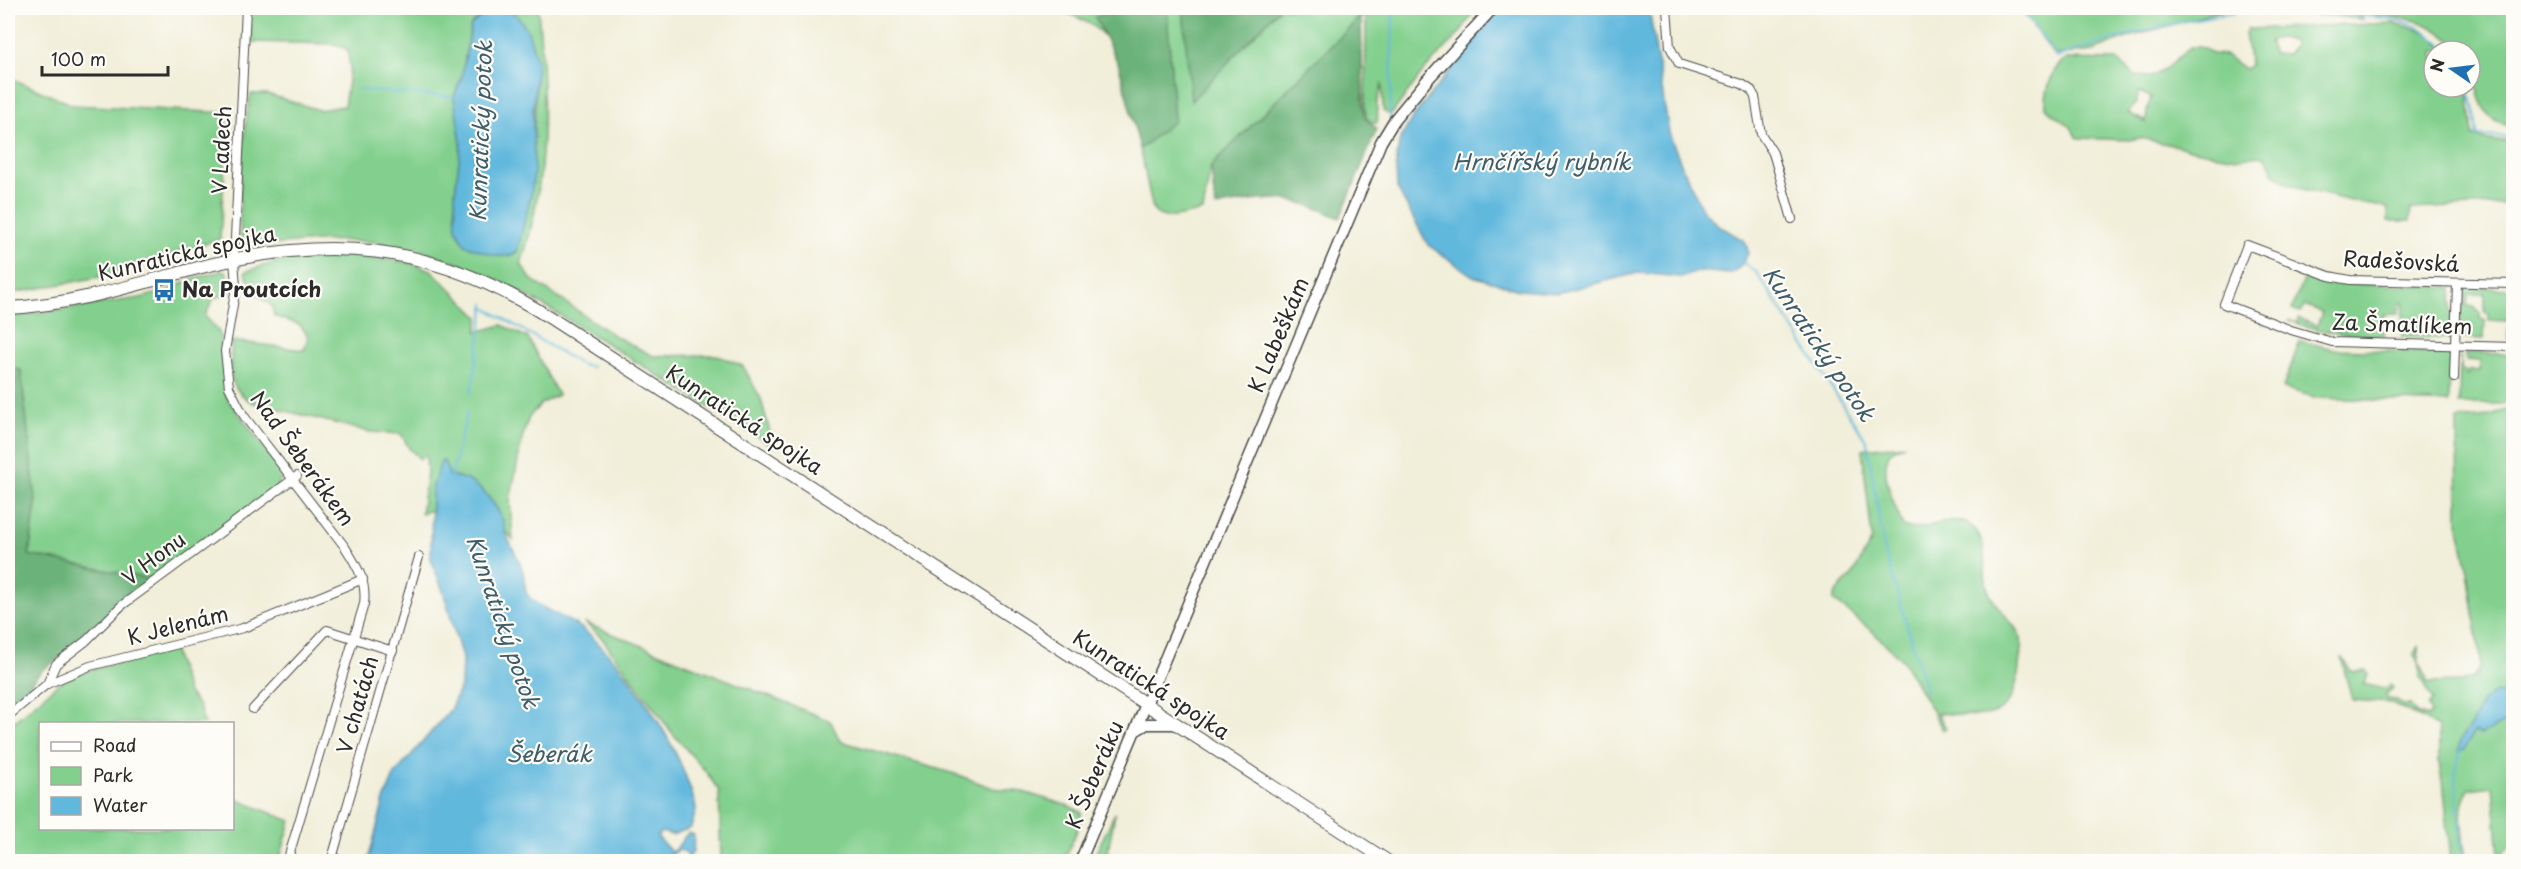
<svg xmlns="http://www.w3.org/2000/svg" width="2521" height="869" font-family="'Playpen Sans',sans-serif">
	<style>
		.green { fill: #83d08e; stroke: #577e5c; stroke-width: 1.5; fill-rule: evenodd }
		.forest { fill: #6ab279; stroke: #4a6e52; stroke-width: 1.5 }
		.water { fill: #60b8dd; stroke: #467284; stroke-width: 1.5 }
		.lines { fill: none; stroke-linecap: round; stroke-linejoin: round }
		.stream { stroke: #60b8dd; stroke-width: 2 }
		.minor-casing { stroke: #494845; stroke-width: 10 }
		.tertiary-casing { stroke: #494845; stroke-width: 13 }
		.secondary-casing { stroke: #494845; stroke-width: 14 }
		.minor { stroke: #fff; stroke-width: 8 }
		.tertiary { stroke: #fff; stroke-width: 10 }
		.secondary { stroke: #fff; stroke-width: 12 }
		.labels { text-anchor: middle; stroke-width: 4.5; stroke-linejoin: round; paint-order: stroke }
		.street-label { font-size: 21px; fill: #2b2b2b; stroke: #fdfcf7 }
		.poi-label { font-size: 21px; font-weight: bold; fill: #2b2b2b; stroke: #fdfcf7; text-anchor: start }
		.water-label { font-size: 22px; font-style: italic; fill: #3e5c69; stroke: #fdfcf7 }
	</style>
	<rect width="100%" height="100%" fill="#fdfcf7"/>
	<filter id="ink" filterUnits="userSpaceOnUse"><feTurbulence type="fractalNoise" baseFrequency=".0167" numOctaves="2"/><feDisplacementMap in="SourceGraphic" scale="12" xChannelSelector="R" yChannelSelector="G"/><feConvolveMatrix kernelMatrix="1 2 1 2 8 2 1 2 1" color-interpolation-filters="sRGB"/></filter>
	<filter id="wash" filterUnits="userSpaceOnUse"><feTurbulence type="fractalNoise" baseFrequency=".008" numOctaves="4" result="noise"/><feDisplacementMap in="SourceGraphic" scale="24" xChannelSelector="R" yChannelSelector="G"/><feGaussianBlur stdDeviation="1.35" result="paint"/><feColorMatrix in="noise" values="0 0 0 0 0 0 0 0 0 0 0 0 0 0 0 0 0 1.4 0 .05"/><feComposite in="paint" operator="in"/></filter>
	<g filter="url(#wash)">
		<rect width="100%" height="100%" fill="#f1eed9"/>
		<g class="green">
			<path d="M251,8H538C546,96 549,179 521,264L531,279L615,336L653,356L716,355L743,366L761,399L774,447C715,411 656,374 596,337C535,300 475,261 404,247C353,236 300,241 250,248L243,246C235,220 244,122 251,94H267L319,110L344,106L350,67L347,49L335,44L252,42ZM499,10L537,62L531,195L510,256L493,254L466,245L456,228L455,194L461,143L454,97L462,76L471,25L487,12Z"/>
			<path d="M1054,8H1133L1100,18L1111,44C1096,23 1077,17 1054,8Z"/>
			<path d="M1167,8H1183L1191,100L1280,8H1477L1459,34L1423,72L1391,115L1383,111L1382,83C1381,90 1379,95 1377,102C1376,110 1379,116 1377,123H1374L1367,119L1365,108L1366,20L1363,14L1211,166L1203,211C1188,214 1163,224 1153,210L1140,149L1174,120Z"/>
			<polygon points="2020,8 2231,8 2129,37 2093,51 2054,55"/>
			<path d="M2242,8H2513V126C2504,124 2494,122 2488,114C2478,103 2470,65 2470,51H2461C2431,15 2400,18 2357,13L2363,19Z"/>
			<path d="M2394,23L2426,32L2447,51H2434V87H2468L2473,135C2485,142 2500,141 2513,140V204L2411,209L2410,221H2388V208L2359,203L2299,188L2285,182L2274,173L2265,156L2237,158L2218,155L2140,138L2129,140L2078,138C2072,134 2075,131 2070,126C2062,119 2052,116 2046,107C2045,93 2052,66 2066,59L2117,60L2135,76L2151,77L2166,69L2190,47H2198L2204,48L2213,54L2225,55L2245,69L2250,65L2245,34L2248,29ZM2277,38L2293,40L2294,46L2287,55L2274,54L2269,42ZM2138,92L2151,97L2147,111L2146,122L2128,113L2137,102Z"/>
			<polygon points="8,77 73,105 228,113 220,239 99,277 8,294"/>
			<path d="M345,254L407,262L431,270L479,317L477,332L502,325L528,338L558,395L542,403L529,417L523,435L510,500L513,540L505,531L503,521L451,476L442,475L433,510L421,513L427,472L426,455L420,459L409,448L401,434L370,432L254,403C226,390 230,367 232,341L304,350L308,336L300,325L274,316L272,306L253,291L245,272C280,258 309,256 345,254Z"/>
			<polygon points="221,271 226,271 230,282 230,293 214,298 205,316 219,332 227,398 274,461 281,478 276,488 150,579 29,555 36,503 21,371 8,368 8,317 140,298 167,291 191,279"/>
			<path d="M2306,272L2339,283L2452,287L2450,338L2402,337L2403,302L2400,303L2398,314H2384V336C2349,335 2320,333 2288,320L2297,323L2298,318L2317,326L2322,312L2304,305L2301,312L2292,309Z"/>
			<polygon points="2462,287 2513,289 2513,339 2508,339 2509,321 2488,320 2488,313 2485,313 2485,294 2468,294 2467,306 2474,307 2480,313 2480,319 2485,320 2484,339 2460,338"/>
			<polygon points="2300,341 2334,349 2450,353 2449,403 2318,398 2283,388"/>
			<polygon points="2460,353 2461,370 2466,371 2466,375 2469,374 2469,371 2480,371 2480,361 2466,360 2466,353 2513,354 2513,404 2459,404"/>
			<path d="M2513,408L2509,411L2514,500V843L2499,855L2493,786L2469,789C2455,807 2464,840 2466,861H2451L2443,780C2437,772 2440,741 2438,727L2392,703L2352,700L2341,657L2350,670L2354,672L2366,671L2368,675L2363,684L2385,689L2390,685L2393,688L2385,694L2387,699L2397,700L2403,705H2410L2416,713L2428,717L2431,713L2428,706L2432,701L2424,682L2418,677L2420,675L2418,662L2414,655L2418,646L2419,663L2428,683L2461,682L2473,678L2480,667L2479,648L2468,571L2458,522L2457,420L2480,418Z"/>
			<path d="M1905,445C1868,452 1894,503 1903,526C1926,536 1945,512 1968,524C1990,535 1982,568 1987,587C1992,606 2012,619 2020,636C2024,643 2019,659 2019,667C2013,726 1984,716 1937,713L1946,728L1943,730L1903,661L1873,632L1833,600L1837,591L1852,576L1872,539L1862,449Z"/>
			<polygon points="585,623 828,720 831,722 840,741 955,774 993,788 1023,792 1069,806 1081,812 1081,821 1064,861 721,861 719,791 706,772 673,734 601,637"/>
			<polygon points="173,649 188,693 199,706 204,723 40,724 40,828 232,828 233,798 291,821 279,861 8,862 8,729 10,725 60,682 86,671"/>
			<polygon points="1115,813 1106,861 1092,861"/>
		</g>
		<g class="forest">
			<polygon points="1133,8 1167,8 1174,121 1140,149 1119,65 1095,17"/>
			<polygon points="1183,8 1280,8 1191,101"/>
			<path d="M1361,16L1363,106L1365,118L1377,129L1340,218C1285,194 1274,196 1215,207L1211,166Z"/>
			<polygon points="8,368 21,370 36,503 29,555 150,579 83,641 41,671 8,711"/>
		</g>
		<g class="water">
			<polygon points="1503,8 1649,8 1669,133 1682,166 1702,209 1718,225 1743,240 1747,246 1748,253 1740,267 1730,274 1701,271 1681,277 1638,273 1557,293 1519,290 1473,276 1428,245 1397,188 1396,166 1399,142 1412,118 1491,19"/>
			<path d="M499,10L516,14L528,31L537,62L533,112L534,174L531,195L517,252C504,263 480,250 465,245L456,228L455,194L461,143L454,97L462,76L471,25L487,12Z"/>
			<path d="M444,461L450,476C474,476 495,500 503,521C504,525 504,530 506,534C511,547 520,559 523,572C525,579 524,587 527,594C534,607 571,619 584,630C627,667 672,735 690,788C692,795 696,804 696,810C695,816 692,822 691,828L672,835L662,832L657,836L671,852C679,849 681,838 689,833L694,835L693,851L689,858L685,852L680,850L672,853L677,862L368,861L384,800L395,774L450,710L461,685L462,658L444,594L431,559L432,489L441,462Z"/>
			<polygon points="2495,692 2511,699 2507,708 2511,713 2510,720 2481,735 2474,732 2465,749 2459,751 2460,739 2471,725 2483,701"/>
		</g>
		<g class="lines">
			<g class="stream">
				<path d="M2020,8L2057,57C2116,37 2172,21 2234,13"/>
				<polyline points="2248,12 2286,9 2395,19 2420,28 2450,51"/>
				<polyline points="2467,87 2474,106 2477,136 2514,137"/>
				<polyline points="358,90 454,97"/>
				<polyline points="1390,119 1393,8"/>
				<polyline points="1741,261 1757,273 1867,442 1884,548 1926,691"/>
				<polyline points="484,307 582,365 592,367"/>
				<polyline points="471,393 485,304"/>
				<polyline points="451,477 467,413"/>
				<polyline points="2460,750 2455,774 2463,862"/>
			</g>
		</g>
	</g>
	<g filter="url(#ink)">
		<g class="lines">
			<g class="minor-casing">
				<g id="minor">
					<path d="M246,8L234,259L236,287L225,351L229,387L244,416L345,547C357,566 367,581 364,604L287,862"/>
					<polyline points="1667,8 1670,47 1679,64 1742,84 1751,90 1755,97 1761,134 1773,153 1792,219"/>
					<polyline points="2514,284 2350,280 2329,276 2247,245 2224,304 2291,330 2332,342 2514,347"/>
					<polyline points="2454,378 2457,283"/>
					<polyline points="47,684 56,664 86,641 121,606 297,476"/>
					<polyline points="253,709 327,630 393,651"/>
					<polyline points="8,716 47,684 90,666 243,628 363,579"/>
					<polyline points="331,862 419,557"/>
				</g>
			</g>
			<g class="tertiary-casing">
				<g id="tertiary">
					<polyline points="1135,731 1147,724 1175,724"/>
					<polyline points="1080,862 1381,142 1395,119 1428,79 1493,8"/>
				</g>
			</g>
			<g class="secondary-casing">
				<path id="secondary" d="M8,308C70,305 131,286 190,270C325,233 430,242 549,317L1389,862"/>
			</g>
			<use href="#minor" class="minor"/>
			<use href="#tertiary" class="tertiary"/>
			<use href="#secondary" class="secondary"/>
		</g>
	</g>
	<defs>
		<g id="bus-bare" transform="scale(1.8)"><path d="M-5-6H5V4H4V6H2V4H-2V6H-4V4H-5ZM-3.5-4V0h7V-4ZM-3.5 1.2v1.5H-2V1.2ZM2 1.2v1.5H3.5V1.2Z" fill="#1f6fb2" stroke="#fdfcf7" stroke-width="2.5" paint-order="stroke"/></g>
	</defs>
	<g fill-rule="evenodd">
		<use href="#bus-bare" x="164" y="290"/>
	</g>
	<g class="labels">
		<g class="street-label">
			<text transform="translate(222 150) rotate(-87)" y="7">V Ladech</text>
			<text transform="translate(187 254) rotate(-13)" y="7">Kunratická spojka</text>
			<text transform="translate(2401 262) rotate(3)" y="7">Radešovská</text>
			<text transform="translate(2402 325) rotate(2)" y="7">Za Šmatlíkem</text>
			<text transform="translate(1279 335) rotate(-67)" y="7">K Labeškám</text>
			<text transform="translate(744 420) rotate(33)" y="7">Kunratická spojka</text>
			<text transform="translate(302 459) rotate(54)" y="7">Nad Šeberákem</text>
			<text transform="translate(154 559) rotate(-37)" y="7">V Honu</text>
			<text transform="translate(178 626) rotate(-14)" y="7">K Jelenám</text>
			<text transform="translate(1151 685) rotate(33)" y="7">Kunratická spojka</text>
			<text transform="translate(358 705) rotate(-74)" y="7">V chatách</text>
			<text transform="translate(1095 775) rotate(-67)" y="7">K Šeberáku</text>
		</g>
		<g class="poi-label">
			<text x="182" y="297">Na Proutcích</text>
		</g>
		<g class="water-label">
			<text transform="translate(481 131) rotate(-88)" y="8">Kunratický potok</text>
			<text x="1542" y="170">Hrnčířský rybník</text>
			<text transform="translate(1819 344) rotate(56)" y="8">Kunratický potok</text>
			<text transform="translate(503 622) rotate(71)" y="8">Kunratický potok</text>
			<text x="549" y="762">Šeberák</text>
		</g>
	</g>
	<rect width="2521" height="869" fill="none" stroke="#fdfcf7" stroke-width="30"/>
	<rect x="39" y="722" width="195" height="108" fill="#fdfcf7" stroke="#a9a8a5" stroke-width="1.5"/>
	<rect x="51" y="742" width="30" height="9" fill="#ffffff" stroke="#a9a8a5" stroke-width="1.5"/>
	<text x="93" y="752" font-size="18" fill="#2b2b2b">Road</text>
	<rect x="51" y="767" width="30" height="18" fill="#83d08e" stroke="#a9a8a5" stroke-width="1.5"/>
	<text x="93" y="782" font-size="18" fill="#2b2b2b">Park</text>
	<rect x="51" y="797" width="30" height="18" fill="#60b8dd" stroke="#a9a8a5" stroke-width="1.5"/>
	<text x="93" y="812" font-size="18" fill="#2b2b2b">Water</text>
	<g transform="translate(2452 69) rotate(284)"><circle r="28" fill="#fdfcf7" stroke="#a9a8a5" stroke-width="1.5"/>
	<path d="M0-4.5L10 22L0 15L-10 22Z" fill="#1f6fb2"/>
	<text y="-9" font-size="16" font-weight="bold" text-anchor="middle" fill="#2b2b2b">N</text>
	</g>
	<path d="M42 66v9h126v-9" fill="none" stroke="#2b2b2b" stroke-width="3"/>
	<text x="51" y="66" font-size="18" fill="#2b2b2b" stroke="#fdfcf7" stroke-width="4.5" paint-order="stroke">100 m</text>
</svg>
